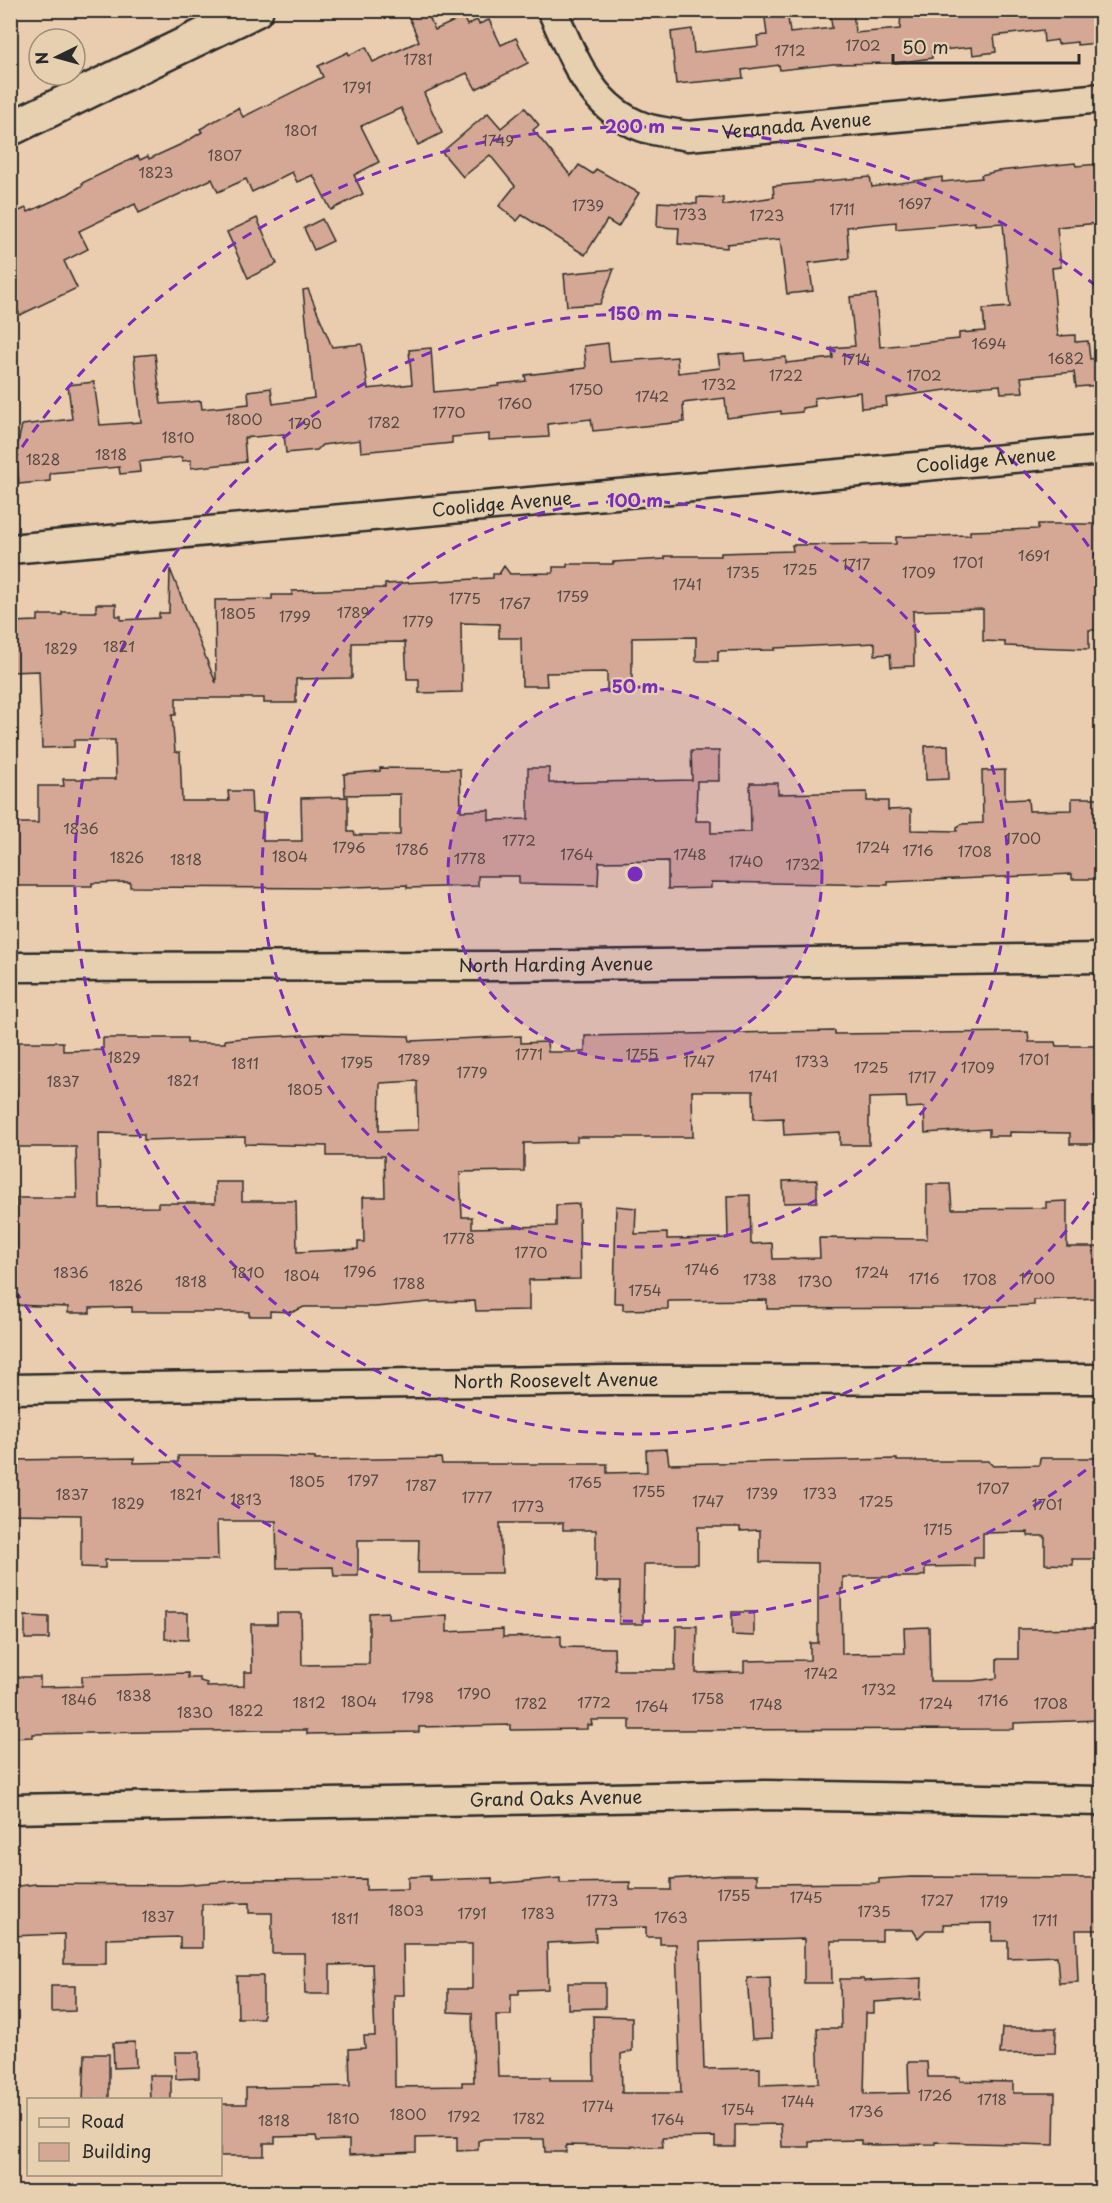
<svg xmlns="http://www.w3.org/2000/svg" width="1112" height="2203" font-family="'Playpen Sans',sans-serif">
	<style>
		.building { fill: #d4a895; stroke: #2b2b2b; stroke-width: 1.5; fill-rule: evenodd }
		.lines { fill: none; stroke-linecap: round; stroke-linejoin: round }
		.street-casing { stroke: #2b2b2b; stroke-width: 33 }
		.secondary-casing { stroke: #2b2b2b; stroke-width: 38 }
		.street { stroke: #e6d0af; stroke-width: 28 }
		.secondary { stroke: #e6d0af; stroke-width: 33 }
		.ring { fill: none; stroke: #7b2cbf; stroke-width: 3; stroke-dasharray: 10 8 }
		.labels { text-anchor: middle; stroke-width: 4.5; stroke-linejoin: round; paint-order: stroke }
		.number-label { font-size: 15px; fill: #554a46 }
		.street-label { font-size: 18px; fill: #2b2b2b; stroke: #e6d0af }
		.centre { fill: #7b2cbf; stroke: #e6d0af; stroke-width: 3 }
		.ring-label { font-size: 18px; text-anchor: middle; font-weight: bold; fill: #7b2cbf; stroke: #e6d0af; stroke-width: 4.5; stroke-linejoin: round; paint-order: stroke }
	</style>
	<rect width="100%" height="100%" fill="#eacdae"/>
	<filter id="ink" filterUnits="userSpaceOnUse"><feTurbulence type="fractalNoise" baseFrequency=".0167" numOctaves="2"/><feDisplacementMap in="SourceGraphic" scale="12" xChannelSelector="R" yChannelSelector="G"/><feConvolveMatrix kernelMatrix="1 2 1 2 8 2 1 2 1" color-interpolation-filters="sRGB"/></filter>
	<g filter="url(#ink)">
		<g class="building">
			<polygon points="406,10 426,10 435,30 463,17 467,25 477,20 479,24 489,20 501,45 516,38 528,63 476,89 467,73 424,93 442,133 418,145 401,108 361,126 379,162 354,175 363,194 331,210 313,175 297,182 292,172 252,192 246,179 218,192 212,179 139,213 135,204 79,231 88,249 64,261 77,288 20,315 10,294 10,215 26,208 28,212 68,194 83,185 82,183 138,156 140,160 148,156 149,159 184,143 202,132 200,129 238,108 243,117 323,77 318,66 348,52 349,55 366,47 373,62 419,41"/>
			<polygon points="764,10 787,10 790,33 832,28 830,10 853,10 855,33 900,29 901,10 1096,10 1098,43 1077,45 1077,42 1058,44 1057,40 1044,42 1043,30 994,36 996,52 973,55 972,47 931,51 932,58 895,63 833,64 780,70 779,65 742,70 743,78 676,84 671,32 692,29 694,53 758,46 757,36 767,35"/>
			<polygon points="525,108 539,125 533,130 571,176 579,165 593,174 596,169 639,193 618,227 607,220 585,255 522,215 517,221 499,206 515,186 490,155 463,177 442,152 488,113 501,128"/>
			<polygon points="1075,163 1076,166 1099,164 1101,204 1097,204 1099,223 1057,227 1061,267 1052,268 1058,336 1075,335 1075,342 1088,341 1090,359 1101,358 1101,385 1076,387 1074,372 1021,377 1023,392 1001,393 1000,385 954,389 886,398 887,406 861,408 860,392 814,398 815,406 802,408 802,412 781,414 781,411 727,418 725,398 683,403 684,422 593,431 591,419 548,424 549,437 489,440 489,434 452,437 452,443 361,452 360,440 322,445 317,450 286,453 284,434 244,438 246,462 191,468 191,460 182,461 182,457 139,462 140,472 120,474 119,467 50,473 50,481 19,484 16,451 22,425 72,419 68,385 94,382 100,425 141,422 134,356 155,354 161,404 201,401 202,409 249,404 248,391 271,388 273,404 314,398 303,290 308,289 332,347 362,344 368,389 412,384 409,350 431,348 434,392 499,386 499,384 526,381 525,375 586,368 584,346 608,343 610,362 677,357 678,373 720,368 718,355 744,353 745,361 786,357 786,363 833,358 832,348 855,346 850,297 876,294 880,347 959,339 959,333 985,331 983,309 1010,307 1003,223 975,225 975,222 896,229 896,222 847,227 849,258 809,263 813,291 787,294 780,239 727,244 727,248 678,244 679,228 657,227 658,202 697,204 697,198 701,197 723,198 723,205 774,197 773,186 870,177 872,187 942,177 942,182 982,178 981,175 998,171"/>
			<polygon points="257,218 277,264 248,278 227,232"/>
			<polygon points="322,219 333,241 314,250 304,228"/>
			<polygon points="614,269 600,304 567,306 564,274"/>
			<polygon points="1038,524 1101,524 1101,630 1089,630 1089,649 1005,646 1005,642 983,641 983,609 913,611 914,666 891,667 890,654 875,655 875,643 775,648 775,650 718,651 718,661 696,661 696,637 632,638 632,692 607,692 607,672 546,673 547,686 522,686 521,638 499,638 499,624 461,623 462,692 419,693 419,679 407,679 405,642 352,643 352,678 296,679 296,703 264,703 264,698 176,698 176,715 172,715 175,752 180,752 182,801 229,801 228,791 251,791 252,813 263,813 263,841 302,841 301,798 348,797 348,832 354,832 355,835 400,835 400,794 345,795 344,774 380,771 380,768 460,769 461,811 489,810 489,820 528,819 528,768 549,768 549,783 692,780 691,751 719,751 719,781 697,781 696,821 711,821 711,833 751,832 750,783 778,783 778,794 867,792 867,801 888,801 888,810 911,809 911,830 957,831 957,827 962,824 983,823 982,771 1005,770 1005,800 1028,799 1029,811 1072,810 1072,798 1101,798 1101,873 1095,873 1095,879 1072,879 1072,874 888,882 888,885 711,882 711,888 668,889 668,861 599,862 598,885 519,884 519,876 478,876 478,886 407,888 407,885 329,888 130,887 130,882 92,883 92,886 10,886 10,823 38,823 38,786 64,786 63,779 116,779 115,740 74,740 74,747 42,748 39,671 10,672 10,622 38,621 38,615 62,615 62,612 96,612 96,604 116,604 116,616 121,616 121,620 159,618 159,613 169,613 170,569 216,683 215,600 272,599 272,595 292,595 292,591 385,588 385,584 493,578 493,574 499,574 504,566 510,574 553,573 553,567 567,567 567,564 613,564 613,562 665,559 665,556 721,556 721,553 793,551 792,545 896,544 896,537 970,535 970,531 1038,529"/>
			<polygon points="948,745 949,779 926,780 925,746"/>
			<path d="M835,1031V1034L1028,1032L1029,1042H1055L1056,1046H1101V1096H1093L1094,1144H1070V1133L1010,1132V1136H989V1129L925,1133L924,1107L907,1108L906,1097L869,1098V1145H840V1132L784,1135L783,1118L754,1119L753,1091H692L693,1137H577V1142L524,1143V1171L460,1172L462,1217H472V1228L556,1226V1205L579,1204L580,1279L529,1280V1310L476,1311L475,1301L429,1302L375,1307H304L293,1312L270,1311V1316H249V1312H132V1307L90,1308V1313H68V1307L10,1305V1247H17L16,1198H77L76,1147H17V1092H10V1042H63V1051L103,1050V1038H187V1043H225V1040L244,1038L322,1034L409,1036L410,1041L521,1036V1043L547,1042L548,1052H585V1036ZM417,1081L418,1130L379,1131L380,1083ZM99,1133L144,1134V1140L245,1137V1144L327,1146V1156H384L385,1197H363L364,1242H358V1249L297,1252L296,1201H242V1182H215V1203H158V1207L100,1208Z"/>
			<polygon points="817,1180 817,1202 784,1203 783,1181"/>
			<polygon points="927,1184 950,1184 952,1209 1046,1208 1046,1202 1067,1201 1067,1247 1101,1247 1101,1298 1034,1300 1034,1305 958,1308 767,1309 767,1300 668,1301 668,1309 623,1310 623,1303 614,1303 616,1206 636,1208 635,1234 667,1233 667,1239 728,1238 727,1196 750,1195 751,1244 772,1243 773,1259 820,1258 819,1238 927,1239"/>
			<polygon points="667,1449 669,1464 897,1459 897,1461 988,1461 993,1466 1039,1465 1040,1458 1101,1458 1099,1559 1072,1559 1073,1565 1045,1564 1045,1536 1028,1536 1028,1532 983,1533 983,1558 974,1558 974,1566 925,1567 925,1575 918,1577 843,1577 843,1589 841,1589 842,1654 905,1653 904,1628 929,1627 930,1681 973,1681 997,1678 997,1659 1018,1659 1018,1629 1101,1628 1101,1720 1014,1723 1014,1729 630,1730 630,1720 591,1720 592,1725 587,1725 587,1729 511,1730 511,1725 419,1727 419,1732 307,1734 307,1730 267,1730 32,1734 32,1737 10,1738 10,1677 40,1677 40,1687 82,1686 82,1676 188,1673 188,1678 200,1678 200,1681 207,1683 207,1687 244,1686 244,1672 252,1672 251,1624 277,1624 277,1613 301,1613 302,1665 369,1664 369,1613 388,1612 388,1619 447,1615 447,1632 503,1629 503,1637 561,1636 561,1647 614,1648 615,1670 675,1670 676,1626 697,1626 696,1673 744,1672 744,1661 810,1660 810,1643 818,1643 818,1563 760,1562 760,1530 740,1531 740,1527 698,1527 698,1564 644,1564 643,1624 619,1624 620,1582 596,1582 596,1530 563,1530 563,1523 500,1523 502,1573 418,1573 419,1540 358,1540 358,1576 334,1576 333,1567 277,1568 276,1521 217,1521 218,1560 105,1560 105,1568 81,1567 81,1515 10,1514 13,1460 134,1458 134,1463 178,1462 178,1456 273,1456 315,1458 315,1460 441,1458 442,1464 607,1464 607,1473 647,1472 646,1450"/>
			<polygon points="732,1612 754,1612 754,1636 732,1635"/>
			<polygon points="165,1613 188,1613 188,1640 165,1639"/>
			<polygon points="25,1616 49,1617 49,1639 25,1639"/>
			<path d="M727,1875H757V1884L879,1883V1879L911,1877L1101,1878V1930H1076L1078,1982L1059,1983L1057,1956L1008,1958V1941H992V1923L943,1924L944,1930H926L918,1938L913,1930H882V1941H831L832,1983H804V1939L700,1942L704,2069L760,2068V2085L819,2083L817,2028H841L840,1979H863L864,1981L922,1978L921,1999L874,2002V2013H866L864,2094L909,2093L908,2062H927L928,2077H960V2081L1013,2082V2093H1055L1054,2145L935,2142V2144L875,2145L861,2144V2140L809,2141V2147H782L781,2124L735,2125V2147H715V2137L662,2138L663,2147L566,2145V2152H545L544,2139H484L478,2141V2150L457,2151V2137L416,2138V2152L349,2155V2140L317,2141L316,2136L275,2137V2143H264V2156H220V2104H246V2088L350,2086L349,2049L365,2048L364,2036H375L372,1964L330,1965V1994H305L304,1953H272V1913H249V1903L202,1904V1948H180V1937L106,1939V1964H64V1934L10,1936V1887L36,1884L179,1885L244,1880L366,1879V1890L408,1889V1877L430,1876V1880L492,1878V1884L560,1878V1883L630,1882V1890H671V1879ZM646,1927V1937H660V1944H676L681,2093H622L621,2054L632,2051V2017L593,2016L594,2080H550V2077H498L496,2015H511V1994H519V1990L548,1989L547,1943L596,1941L595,1928ZM403,1944H472V1989H448V2012L472,2013L474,2082H462V2086L395,2087L394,1995H404Z"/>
			<polygon points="237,1976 263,1976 263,2018 238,2018"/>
			<polygon points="770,1977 772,2038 752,2039 747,1978"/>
			<polygon points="568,1983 605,1983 605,2008 568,2009"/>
			<polygon points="51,1986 75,1986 75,2011 51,2012"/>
			<polygon points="1002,2028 1056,2028 1055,2053 1000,2054"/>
			<polygon points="135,2042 136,2067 114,2068 113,2043"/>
			<polygon points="175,2052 199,2052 199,2078 176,2079"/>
			<polygon points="85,2054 109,2054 109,2100 83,2100"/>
			<polygon points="149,2075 171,2075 171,2100 150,2100"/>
		</g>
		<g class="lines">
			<g class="street-casing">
				<g id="street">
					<path id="s1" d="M552,10C573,56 590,108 643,127C657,132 673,133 688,136L1102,98"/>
					<path id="s2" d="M10,549L1102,450"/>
					<path id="s3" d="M10,967L504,966L1102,958"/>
					<path id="s4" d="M10,1389L613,1380L1102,1379"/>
					<path id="s5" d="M10,1809L765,1795L1102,1801"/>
				</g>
			</g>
			<g class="secondary-casing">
				<polyline id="secondary" points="10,129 256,10"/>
			</g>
			<use href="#street" class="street"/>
			<use href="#secondary" class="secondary"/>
		</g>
	</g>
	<circle cx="635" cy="874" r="187" fill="#7b2cbf" fill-opacity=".12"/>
	<g class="ring">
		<circle cx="635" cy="874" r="187"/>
		<circle cx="635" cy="874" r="373"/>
		<path d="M1099 1187A560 560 0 1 1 1099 561"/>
		<path d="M1100 1459A747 747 0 0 1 12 1286M12 462A747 747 0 0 1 1100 289"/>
	</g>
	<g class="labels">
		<g class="number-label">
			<text x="863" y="51">1702</text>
			<text x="790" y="56">1712</text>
			<text x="418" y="65">1781</text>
			<text x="357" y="93">1791</text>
			<text x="301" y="136">1801</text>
			<text x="498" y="146">1749</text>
			<text x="225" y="161">1807</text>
			<text x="156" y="178">1823</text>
			<text x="915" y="209">1697</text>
			<text x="588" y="211">1739</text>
			<text x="842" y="215">1711</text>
			<text x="690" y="220">1733</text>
			<text x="767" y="221">1723</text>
			<text x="989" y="349">1694</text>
			<text x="1066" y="364">1682</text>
			<text x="856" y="365">1714</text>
			<text x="786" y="381">1722</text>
			<text x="924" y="381">1702</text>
			<text x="719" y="390">1732</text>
			<text x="586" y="395">1750</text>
			<text x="652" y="402">1742</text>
			<text x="515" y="409">1760</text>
			<text x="449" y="418">1770</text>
			<text x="244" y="425">1800</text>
			<text x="384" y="428">1782</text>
			<text x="305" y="429">1790</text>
			<text x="178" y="443">1810</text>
			<text x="111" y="460">1818</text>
			<text x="43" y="465">1828</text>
			<text x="1034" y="561">1691</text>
			<text x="968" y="568">1701</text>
			<text x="856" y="570">1717</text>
			<text x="800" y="575">1725</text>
			<text x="743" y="578">1735</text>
			<text x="919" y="578">1709</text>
			<text x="687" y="590">1741</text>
			<text x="573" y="602">1759</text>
			<text x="465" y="604">1775</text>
			<text x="515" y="609">1767</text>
			<text x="353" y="618">1789</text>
			<text x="238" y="619">1805</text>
			<text x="295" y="622">1799</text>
			<text x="418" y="627">1779</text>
			<text x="119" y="652">1821</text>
			<text x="61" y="654">1829</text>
			<text x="81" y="834">1836</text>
			<text x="1023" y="844">1700</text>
			<text x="519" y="846">1772</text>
			<text x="349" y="853">1796</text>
			<text x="873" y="853">1724</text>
			<text x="412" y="855">1786</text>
			<text x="918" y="856">1716</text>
			<text x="975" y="857">1708</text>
			<text x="577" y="860">1764</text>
			<text x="690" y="860">1748</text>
			<text x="290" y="862">1804</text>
			<text x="127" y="863">1826</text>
			<text x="470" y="864">1778</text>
			<text x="186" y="865">1818</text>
			<text x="746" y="867">1740</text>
			<text x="803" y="870">1732</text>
			<text x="529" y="1060">1771</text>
			<text x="642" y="1060">1755</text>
			<text x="124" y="1063">1829</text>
			<text x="414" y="1065">1789</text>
			<text x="1034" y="1065">1701</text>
			<text x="699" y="1067">1747</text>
			<text x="812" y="1067">1733</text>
			<text x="357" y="1068">1795</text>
			<text x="245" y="1069">1811</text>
			<text x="871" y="1073">1725</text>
			<text x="978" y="1073">1709</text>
			<text x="472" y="1078">1779</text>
			<text x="763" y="1082">1741</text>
			<text x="922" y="1083">1717</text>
			<text x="183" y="1086">1821</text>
			<text x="63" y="1087">1837</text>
			<text x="305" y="1095">1805</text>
			<text x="459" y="1244">1778</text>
			<text x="531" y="1258">1770</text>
			<text x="702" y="1275">1746</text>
			<text x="360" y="1277">1796</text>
			<text x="71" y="1278">1836</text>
			<text x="248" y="1278">1810</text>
			<text x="872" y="1278">1724</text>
			<text x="302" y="1281">1804</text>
			<text x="924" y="1284">1716</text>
			<text x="1037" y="1284">1700</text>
			<text x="760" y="1285">1738</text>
			<text x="980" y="1285">1708</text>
			<text x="191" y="1287">1818</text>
			<text x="815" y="1287">1730</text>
			<text x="409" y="1289">1788</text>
			<text x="126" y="1291">1826</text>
			<text x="645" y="1296">1754</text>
			<text x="363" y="1486">1797</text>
			<text x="307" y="1487">1805</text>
			<text x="585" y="1488">1765</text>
			<text x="421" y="1491">1787</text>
			<text x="993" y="1494">1707</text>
			<text x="649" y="1497">1755</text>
			<text x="762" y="1499">1739</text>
			<text x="820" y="1499">1733</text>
			<text x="72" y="1500">1837</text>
			<text x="186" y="1500">1821</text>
			<text x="477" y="1503">1777</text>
			<text x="246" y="1505">1813</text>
			<text x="708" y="1507">1747</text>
			<text x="876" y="1507">1725</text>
			<text x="128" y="1509">1829</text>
			<text x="1047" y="1510">1701</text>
			<text x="528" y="1512">1773</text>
			<text x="938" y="1535">1715</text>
			<text x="821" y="1679">1742</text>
			<text x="879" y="1695">1732</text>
			<text x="474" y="1699">1790</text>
			<text x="134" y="1701">1838</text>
			<text x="418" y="1703">1798</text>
			<text x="708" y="1704">1758</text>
			<text x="79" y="1705">1846</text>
			<text x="993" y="1706">1716</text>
			<text x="359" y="1707">1804</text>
			<text x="309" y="1708">1812</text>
			<text x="594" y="1708">1772</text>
			<text x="531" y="1709">1782</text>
			<text x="936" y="1709">1724</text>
			<text x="1051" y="1709">1708</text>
			<text x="766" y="1710">1748</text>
			<text x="652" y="1712">1764</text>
			<text x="246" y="1716">1822</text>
			<text x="195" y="1718">1830</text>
			<text x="734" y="1901">1755</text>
			<text x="806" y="1903">1745</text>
			<text x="602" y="1906">1773</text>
			<text x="937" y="1906">1727</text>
			<text x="994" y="1907">1719</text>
			<text x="406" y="1916">1803</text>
			<text x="874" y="1917">1735</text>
			<text x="472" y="1919">1791</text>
			<text x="538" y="1919">1783</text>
			<text x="158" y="1922">1837</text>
			<text x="671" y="1923">1763</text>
			<text x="345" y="1924">1811</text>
			<text x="1045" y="1926">1711</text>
			<text x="935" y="2101">1726</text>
			<text x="992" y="2105">1718</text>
			<text x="798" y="2107">1744</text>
			<text x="598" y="2112">1774</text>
			<text x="738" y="2115">1754</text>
			<text x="866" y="2117">1736</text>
			<text x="408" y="2120">1800</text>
			<text x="464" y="2122">1792</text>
			<text x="343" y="2124">1810</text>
			<text x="529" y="2124">1782</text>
			<text x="668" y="2125">1764</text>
			<text x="274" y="2126">1818</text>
		</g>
		<g class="street-label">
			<text dy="6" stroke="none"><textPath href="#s1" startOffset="308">Veranada Avenue</textPath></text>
			<text dy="6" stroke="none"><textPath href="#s2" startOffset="980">Coolidge Avenue</textPath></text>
			<text dy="6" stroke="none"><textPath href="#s2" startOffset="494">Coolidge Avenue</textPath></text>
			<text dy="6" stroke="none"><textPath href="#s3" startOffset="546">North Harding Avenue</textPath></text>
			<text dy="6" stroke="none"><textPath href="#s4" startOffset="546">North Roosevelt Avenue</textPath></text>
			<text dy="6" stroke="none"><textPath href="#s5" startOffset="546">Grand Oaks Avenue</textPath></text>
		</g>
	</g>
	<circle cx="635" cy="874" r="9" class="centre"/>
	<g class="ring-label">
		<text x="635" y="133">200 m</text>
		<text x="635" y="320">150 m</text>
		<text x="635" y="507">100 m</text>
		<text x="635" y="693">50 m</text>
	</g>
	<rect width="1112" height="2203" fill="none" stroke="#e6d0af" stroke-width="36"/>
	<rect x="18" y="18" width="1076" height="2167" fill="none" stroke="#2b2b2b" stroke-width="2" filter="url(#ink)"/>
	<rect x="27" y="2098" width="195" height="78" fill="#e6d0af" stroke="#9b8e7a" stroke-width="1.5"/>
	<rect x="39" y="2118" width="30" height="9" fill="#e6d0af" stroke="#9b8e7a" stroke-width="1.5"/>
	<text x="81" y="2128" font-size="18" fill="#2b2b2b">Road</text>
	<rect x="39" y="2143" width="30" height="18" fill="#d4a895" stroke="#9b8e7a" stroke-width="1.5"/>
	<text x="81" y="2158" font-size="18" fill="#2b2b2b">Building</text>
	<g transform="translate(57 57) rotate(265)"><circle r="28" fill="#e6d0af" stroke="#9b8e7a" stroke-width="1.5"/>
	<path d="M0-4.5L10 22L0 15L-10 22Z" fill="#2b2b2b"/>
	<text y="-9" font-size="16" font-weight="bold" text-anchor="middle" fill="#2b2b2b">N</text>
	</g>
	<path d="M893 54v9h186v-9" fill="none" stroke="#2b2b2b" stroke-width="3"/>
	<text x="902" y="54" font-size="18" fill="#2b2b2b" stroke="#e6d0af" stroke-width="4.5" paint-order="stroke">50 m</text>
</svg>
